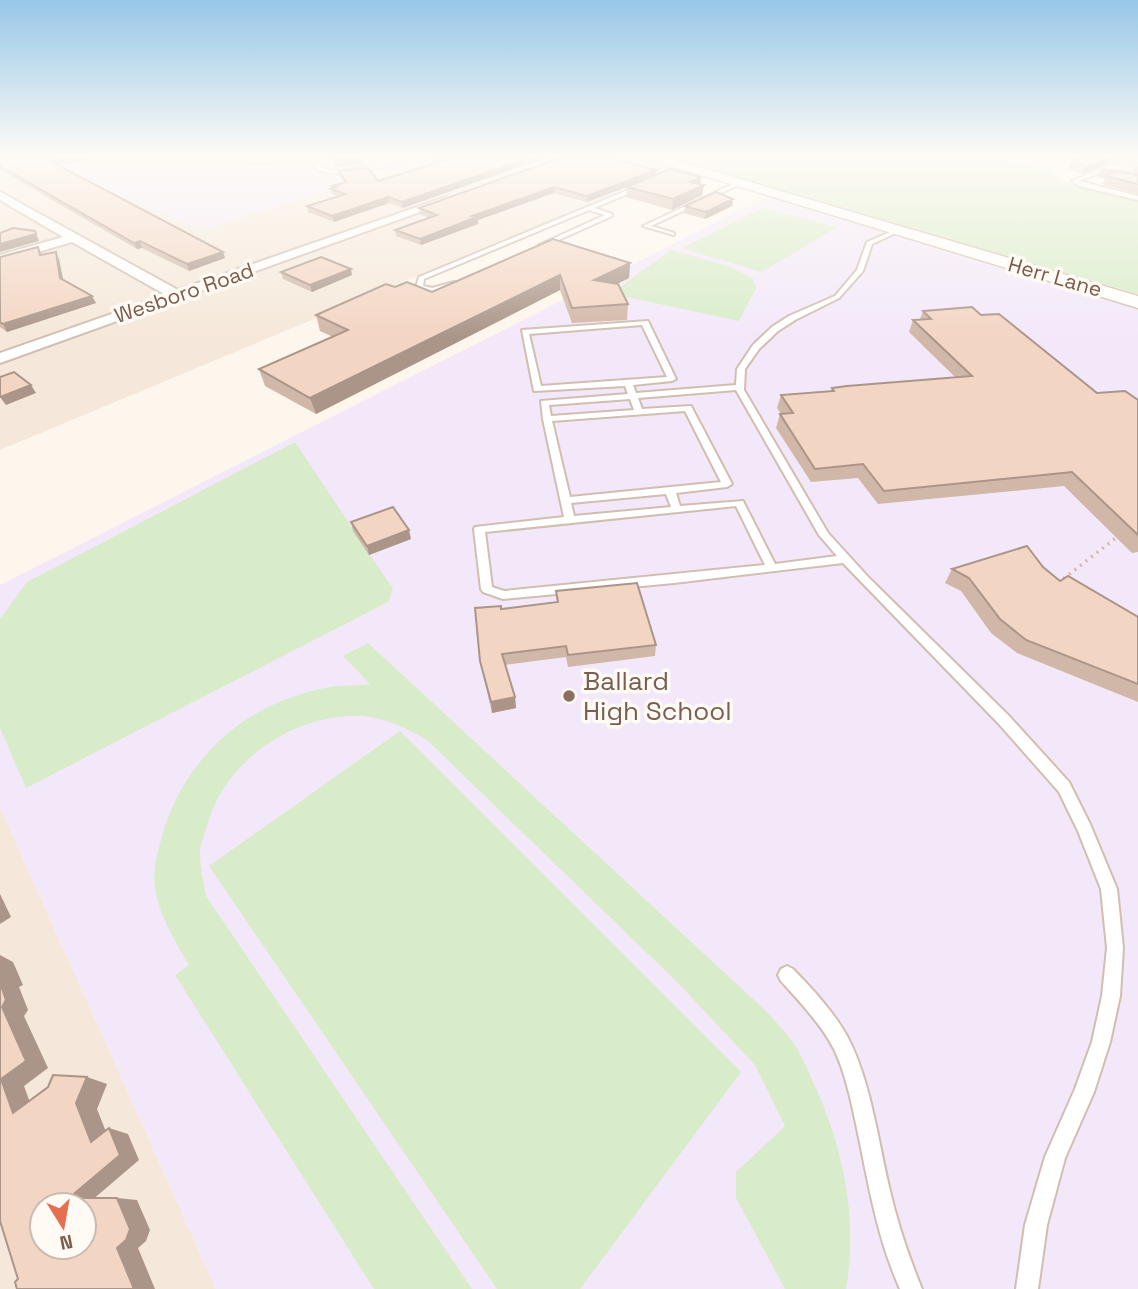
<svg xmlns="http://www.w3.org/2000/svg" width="1138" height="1289" font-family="'Space Grotesk',sans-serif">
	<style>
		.residential { fill: #f5e8da; fill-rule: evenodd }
		.education { fill: #f3e8fa }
		.green { fill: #d8ecc9 }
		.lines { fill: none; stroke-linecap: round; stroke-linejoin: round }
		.service-casing { stroke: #d1beb0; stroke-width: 4 }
		.minor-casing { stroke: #d1beb0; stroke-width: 4 }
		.secondary-casing { stroke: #d6c0b0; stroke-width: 3 }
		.path { stroke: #d9b8a5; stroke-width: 3.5; stroke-dasharray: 2 5; stroke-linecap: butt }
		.service { fill: #fff; fill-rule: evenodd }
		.minor { fill: #fff; fill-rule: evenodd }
		.secondary { fill: #fff; fill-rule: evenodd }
		.wall { fill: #d1b7a8 }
		.shaded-wall { fill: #aa9588 }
		.building { fill: #f3d5c3; stroke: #aa9588; stroke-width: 2; fill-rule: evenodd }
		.education-dot { fill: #8d6e63; stroke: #fffaf3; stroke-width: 2.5 }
		.labels { text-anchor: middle; stroke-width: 7; stroke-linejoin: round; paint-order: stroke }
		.far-street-label { font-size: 21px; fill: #7a5c4d; stroke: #fffaf3 }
		.education-label { font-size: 26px; fill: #785e54; stroke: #fffaf3; text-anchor: start }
	</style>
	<rect width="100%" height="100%" fill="#fdf6ec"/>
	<g class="residential">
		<polygon points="0,157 110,157 63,168 200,230 438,157 633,157 674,169 0,450"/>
		<path d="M0,807L216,1289H0ZM42,1205H84V1247H42Z"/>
	</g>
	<g class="education">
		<polygon points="110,157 438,157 200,230 61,169"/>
		<polygon points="772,194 1138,302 1138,1289 216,1289 0,807 0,585"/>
	</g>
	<g class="green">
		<path d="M686,157H987L991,161L1046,167C1065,191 1110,193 1138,200V294L675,161Z"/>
		<polygon points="762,208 837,227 762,272 682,248"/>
		<polygon points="671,250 731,267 753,279 756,288 739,321 622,296 617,289"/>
		<polygon points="295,442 393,589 388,602 26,788 0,728 0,619 27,582"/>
		<path d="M368,643L766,1011C776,1022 786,1033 794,1044C803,1057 809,1074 816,1088C844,1152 858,1220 846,1289H785L736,1198V1172L785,1126L755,1065L677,982L427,740C409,729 385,718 363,716C296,713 226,759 208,823C205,833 200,844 200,854C200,868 204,883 206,896L472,1289H374L175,975L189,965C176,943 161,919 156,893C152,876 156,857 161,840C176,780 219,728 277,703C296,695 317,688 338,686C349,685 359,686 370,684L343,656Z"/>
		<polygon points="400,731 741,1072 580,1289 497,1289 209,866"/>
	</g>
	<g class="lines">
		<g class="service-casing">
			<g id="service">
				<path d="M246,157H251L250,159L253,160L303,158L312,159V157H317L321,168C356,177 379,157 411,157C382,169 348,179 317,170L314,162L303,160L252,163L245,161Z"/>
				<polygon points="1110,165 1138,168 1138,172 1111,169 1079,181 1138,196 1138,200 1079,186 1072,181"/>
				<polygon points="735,183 740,184 651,226 674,233 674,235 643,226"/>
				<polygon points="640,185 642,188 594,208 612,214 612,216 543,247 539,247 539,245 605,215 589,210 424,279 423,286 432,288 454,282 456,283 456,285 432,292 416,287 419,277"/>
				<path d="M895,230L900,231L872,244L863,271L839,298L795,320L778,331L759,349L745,369L744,390L828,533L869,578L1009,716L1069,782L1090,824L1117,889L1123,948L1120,996L1110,1042L1094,1092L1065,1158L1047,1225L1038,1289H1016L1025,1225L1045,1157L1075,1089L1092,1042L1102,996L1107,948L1101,889L1078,831L1059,792L999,724L843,563L674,583L503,599L483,592L481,589L474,529L475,527L564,517L543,419L541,401L628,394L625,386L534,391L522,330L648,321L676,379L672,381L633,385L636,393L736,385L737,369L753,345L772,327L789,316L835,296L857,270L867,242ZM642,325L667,377L541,386L529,334ZM736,390L819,535L837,556L775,564L743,501L680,506L676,493L727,487L732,484L691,406L642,409L638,398ZM630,399L634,410L551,416L549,405ZM685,411L721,482L570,497L552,421ZM666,494L671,507L574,516L571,503ZM736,506L765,565L504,591L492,587L485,532Z"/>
				<path d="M787,966L793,969C813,990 833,1011 847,1036C870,1079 878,1139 889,1187C897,1222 908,1255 922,1289H900C879,1242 870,1193 860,1143C854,1114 847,1076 834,1049C821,1024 800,1002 781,981L778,975L781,969Z"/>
			</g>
		</g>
		<g class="minor-casing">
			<polygon id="minor" points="0,192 178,290 446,197 456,199 0,363 0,353 166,295 72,242 0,263 0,255 63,237 0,200"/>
		</g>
		<g class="secondary-casing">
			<polygon id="secondary" points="642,157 665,157 1138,296 1138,308"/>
		</g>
		<polyline class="path" points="1058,583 1117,537"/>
		<use href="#service" class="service"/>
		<use href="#minor" class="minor"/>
		<use href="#secondary" class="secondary"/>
	</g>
	<g class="wall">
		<polygon points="0,157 84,157 86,160 58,166 223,252 225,258 189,271 142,248 137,249 0,170"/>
		<polygon points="329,157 362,157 363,164 335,167"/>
		<polygon points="431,157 547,157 403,208 389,203 334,222 308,212 307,206 338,196 332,194 331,189 332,188 332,186 344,182 340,176 339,171 378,181 437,162 432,161"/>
		<polygon points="563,157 656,175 701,177 700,184 704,185 702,195 672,210 626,197 627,187 636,183 587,202 554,193 478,220 478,224 421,245 396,236 395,230 429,218 420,214 419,208"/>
		<polygon points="1081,157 1138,157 1138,165 1109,163 1083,174 1068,169 1072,161"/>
		<polygon points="1135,166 1138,166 1138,194 1102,184 1105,179 1097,177 1101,169 1132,174"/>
		<polygon points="685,206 732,206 705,219 684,213"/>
		<polygon points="42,254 59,259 63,279 96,303 7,332 0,327 0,257"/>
		<polygon points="630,263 629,278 617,284 628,304 627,320 572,323 560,290 316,414 265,386 259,369 333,337 320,331 316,315 395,287 432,292"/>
		<polygon points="281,272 352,275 312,292 283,279"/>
		<polygon points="923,311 981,315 1097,393 1138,400 1138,552 1132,553 1064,486 878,504 858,478 811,482 776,428 780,414 781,414 777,408 781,395 831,391 832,388 955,377 909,332 913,320 920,319"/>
		<polygon points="351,522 411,539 369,555 353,531"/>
		<polygon points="1043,567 1060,581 1138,617 1138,702 1017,653 991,633 961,591 945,583 952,569"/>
		<polygon points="556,591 656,645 655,656 568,667 566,657 505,665 515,697 516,708 492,713 480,661 501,609 557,603"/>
	</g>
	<g class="shaded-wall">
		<polygon points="70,157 84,157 86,160 52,167 50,161"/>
		<polygon points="333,157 362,157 363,164 335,167"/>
		<polygon points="532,157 547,157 403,208 402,202"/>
		<polygon points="1107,157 1112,157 1109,163 1083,174 1086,166"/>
		<polygon points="656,170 656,176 587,202 587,196"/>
		<polygon points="701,177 700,187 690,182"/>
		<polygon points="704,185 702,195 672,210 673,199"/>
		<polygon points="554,187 554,193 478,220 478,224 421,245 420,239 472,216"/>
		<polygon points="388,197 389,203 334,222 332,216"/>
		<polygon points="733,199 732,206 705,219 706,212"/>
		<polygon points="35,231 39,241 0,252 0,244"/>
		<polygon points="140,241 142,248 137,249 134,243"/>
		<polygon points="56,252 59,259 64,285 60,278"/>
		<polygon points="223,252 225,258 189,271 187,264"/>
		<polygon points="630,263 629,278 594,295 594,280"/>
		<polygon points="351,269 352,275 312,292 310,285"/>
		<polygon points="560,275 560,290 316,414 310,398"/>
		<polygon points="92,296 96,303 7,332 3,324"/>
		<polygon points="31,385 36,393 6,405 0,397"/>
		<polygon points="409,530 411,539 369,555 367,546"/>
		<polygon points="515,697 516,708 492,713 491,702"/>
		<polygon points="0,894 11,917 0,924"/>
		<polygon points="0,955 13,962 23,985 19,987 28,1010 24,1016 48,1068 24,1086 36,1119 13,1113 1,1079 2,1007 0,983"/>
		<polygon points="87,1077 107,1084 97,1109 112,1147 91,1142 76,1103"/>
		<polygon points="109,1128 128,1134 139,1160 91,1201 69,1198"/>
		<polygon points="117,1198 137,1200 150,1230 146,1241 138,1248 155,1289 134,1289 117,1248"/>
	</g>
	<g class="building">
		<polygon points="0,157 70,157 50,161 223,252 187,264 140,241 134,243 0,166"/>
		<polygon points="437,157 532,157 402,202 388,197 332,216 307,206 346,194 331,189 336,187 332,186 346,182 339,171 368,168 378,181 446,160"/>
		<polygon points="563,157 608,157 656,170 587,196 554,187 472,216 477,217 420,239 395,230 437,215 419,208"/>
		<polygon points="1081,157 1107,157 1086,166 1072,161"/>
		<polygon points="670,169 701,177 690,182 704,185 673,199 627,187"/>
		<polygon points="1101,169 1138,175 1138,184 1106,176 1113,172"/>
		<polygon points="716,192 733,199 706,212 685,206"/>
		<polygon points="13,228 35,231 36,234 0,244 0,233"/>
		<polygon points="553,239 630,263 594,280 618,284 628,304 572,308 560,275 310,398 259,369 348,330 316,315 386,284 395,287 407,282 432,292"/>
		<polygon points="38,247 40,255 56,252 60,278 92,296 3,324 0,322 0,257"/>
		<polygon points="321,257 351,269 310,285 281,272"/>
		<polygon points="972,307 981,315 999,314 1097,393 1125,391 1138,400 1138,535 1072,472 884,491 863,464 815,469 780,414 793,413 781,395 834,391 832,388 847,386 972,376 913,320 931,319 923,311"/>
		<polygon points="14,372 31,385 0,397 0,377"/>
		<polygon points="393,507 409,530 367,546 351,522"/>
		<polygon points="1027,546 1043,567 1060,581 1068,576 1138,617 1138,684 1026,640 1000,619 969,578 952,569"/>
		<polygon points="637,583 656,645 568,655 566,646 502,654 515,697 491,702 480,661 475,608 501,606 501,609 558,602 556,591"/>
		<path d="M0,983L6,1000L2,1007L26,1061L1,1079L13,1113L48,1087L53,1075L87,1077L76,1103L91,1142L109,1128L120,1155L69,1198H117L130,1229L126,1240L117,1248L134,1289H17L15,1282L18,1279L0,1221ZM42,1205H84V1247H42Z"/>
	</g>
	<linearGradient id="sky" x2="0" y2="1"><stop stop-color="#97c7e8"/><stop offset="0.46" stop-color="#fefbf6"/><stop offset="1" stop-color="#fefbf6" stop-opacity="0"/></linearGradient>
	<rect width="1138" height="338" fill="url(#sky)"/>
	<circle class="education-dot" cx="569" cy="696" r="7"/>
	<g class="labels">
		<g class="far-street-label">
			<text transform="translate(1055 277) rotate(16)" y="7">Herr Lane</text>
			<text transform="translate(184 293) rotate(-19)" y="7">Wesboro Road</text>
		</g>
		<g class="education-label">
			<text x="583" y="690">Ballard<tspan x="583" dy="30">High School</tspan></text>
		</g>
	</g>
	<g transform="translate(63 1226) rotate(169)"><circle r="33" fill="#fffaf3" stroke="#cabbb1" stroke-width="2"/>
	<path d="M0-5L12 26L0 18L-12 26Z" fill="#e76f51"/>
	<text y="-10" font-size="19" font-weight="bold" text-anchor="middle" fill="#7a5c4d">N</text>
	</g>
</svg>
